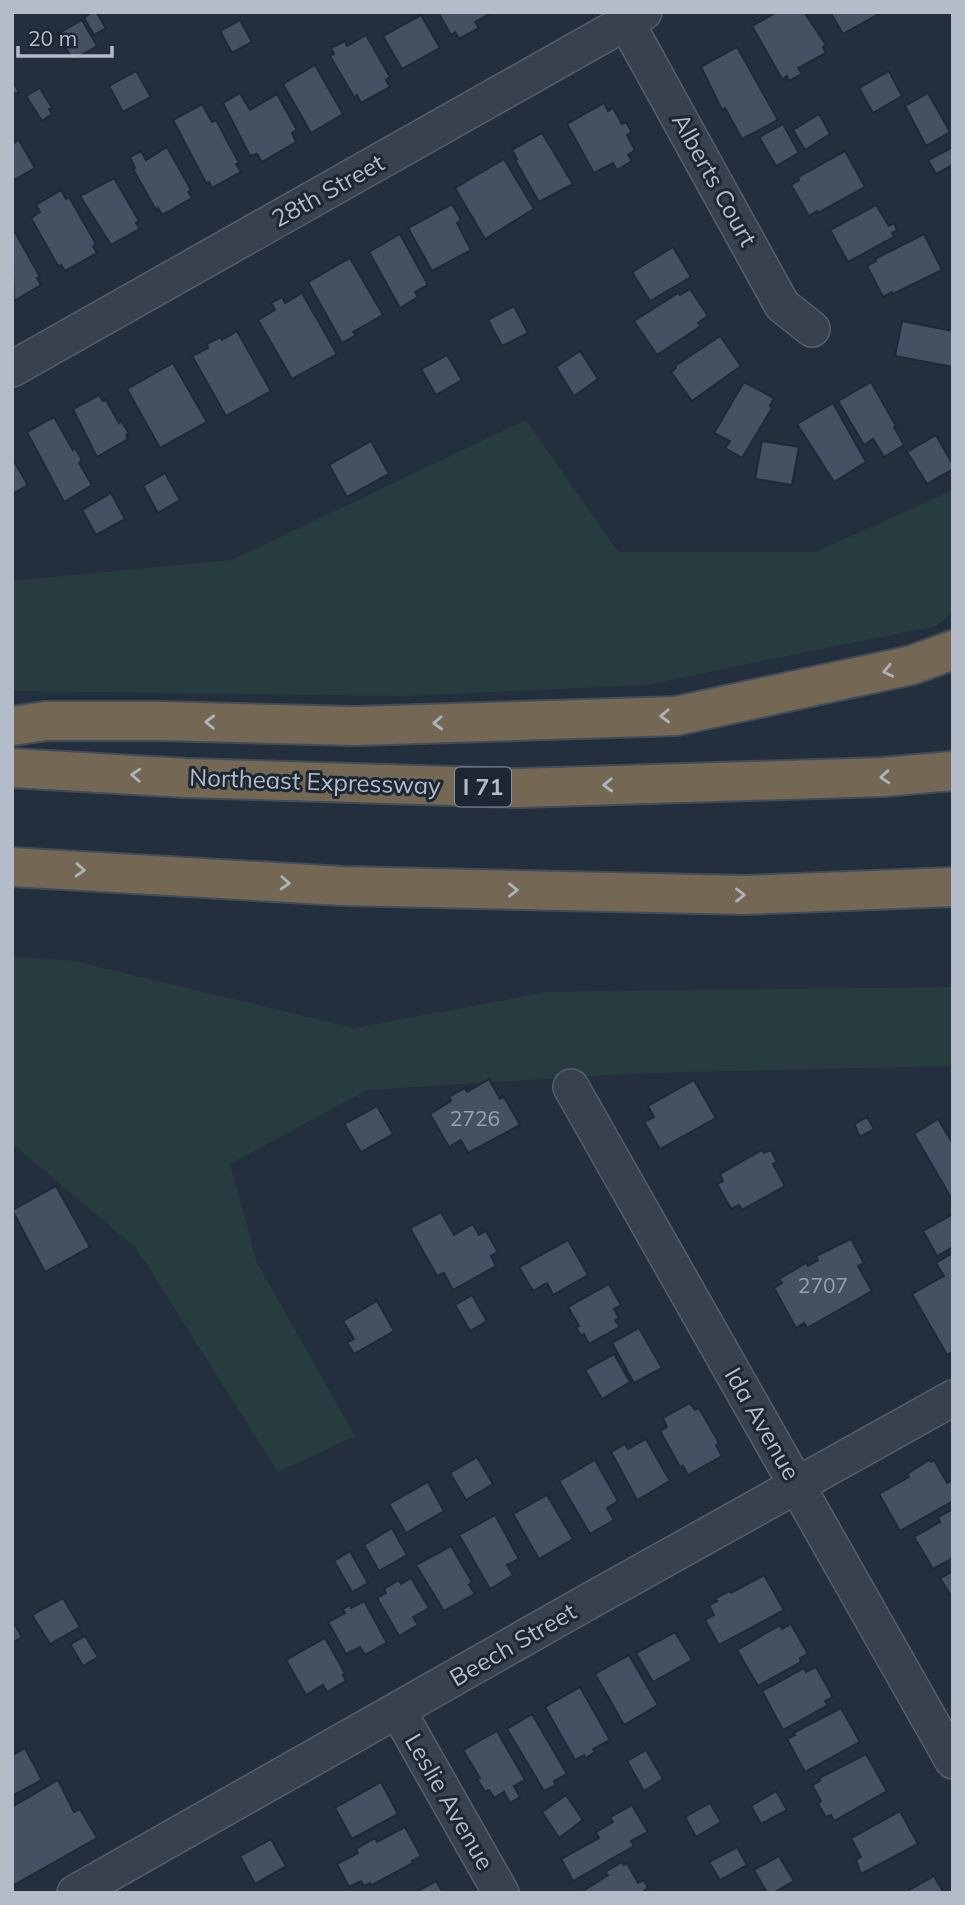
<svg xmlns="http://www.w3.org/2000/svg" width="965" height="1905" font-family="Mulish,sans-serif">
	<style>
		.green { fill: #263c3f }
		.building { fill: #455162; stroke: #1f2835; stroke-width: 2 }
		.lines { fill: none; stroke-linecap: round; stroke-linejoin: round }
		.street-casing { stroke: #565f6c; stroke-width: 38 }
		.highway-casing { stroke: #434c59; stroke-width: 42 }
		.street { stroke: #38414e; stroke-width: 35 }
		.highway { stroke: #746855; stroke-width: 38 }
		.oneway { stroke: #aeb4bd }
		.labels { text-anchor: middle; stroke-width: 6; stroke-linejoin: round; paint-order: stroke }
		.number-label { font-size: 21px; fill: #98a1af }
		.shield { fill: #1d2633; stroke: #878f9c; stroke-width: 2 }
		.shield-label { font-size: 23px; font-weight: bold; fill: #b4bcc9 }
		.street-label { font-size: 24px; fill: #b4bcc9; stroke: #1d2633 }
	</style>
	<rect width="100%" height="100%" fill="#242f3e"/>
	<g class="green">
		<polygon points="526,420 618,552 816,552 953,490 953,612 936,626 645,685 404,696 12,691 12,581 232,560"/>
		<polygon points="12,957 74,961 354,1028 547,992 953,987 953,1066 640,1073 367,1090 230,1164 257,1263 355,1436 278,1472 137,1249 12,1143"/>
	</g>
	<g class="building">
		<polygon points="92,12 96,12 106,28 94,35 84,18"/>
		<polygon points="438,12 490,12 491,13 475,22 479,28 459,39 455,32 451,35"/>
		<polygon points="777,12 804,12 826,45 823,47 826,53 798,68 802,74 789,81 787,76 782,79 752,26"/>
		<polygon points="830,12 882,12 843,34"/>
		<polygon points="421,15 440,48 402,69 383,36"/>
		<polygon points="82,20 97,46 73,60 57,34"/>
		<polygon points="240,20 252,42 232,53 220,31"/>
		<polygon points="366,35 390,77 386,80 390,87 361,103 357,95 354,97 330,56 334,54 331,48 345,41 347,46"/>
		<polygon points="737,47 778,120 742,139 725,108 722,110 701,67"/>
		<polygon points="315,65 343,114 311,133 283,84"/>
		<polygon points="136,71 151,97 123,112 109,86"/>
		<polygon points="889,71 902,96 873,113 859,88"/>
		<polygon points="12,80 19,92 12,95"/>
		<polygon points="40,88 52,108 49,109 52,114 42,121 26,96"/>
		<polygon points="240,93 250,110 277,94 297,130 292,133 296,142 262,162 257,154 250,156 223,103"/>
		<polygon points="928,93 950,132 926,146 905,106"/>
		<polygon points="604,103 608,111 613,108 622,124 626,122 632,132 627,135 635,150 628,155 632,161 617,170 613,163 594,173 567,124"/>
		<polygon points="202,104 212,122 216,120 239,163 236,164 241,172 212,188 209,182 206,183 173,120"/>
		<polygon points="819,114 830,134 805,150 793,130"/>
		<polygon points="783,124 799,153 776,166 759,137"/>
		<polygon points="542,133 573,184 539,202 515,160 517,159 512,150"/>
		<polygon points="19,140 35,168 12,181 12,144"/>
		<polygon points="167,147 191,190 188,192 192,198 162,215 158,208 156,210 133,169 135,168 130,157 141,151 146,160"/>
		<polygon points="953,147 953,165 936,174 928,160"/>
		<polygon points="845,151 865,187 818,213 817,211 809,216 791,185 799,180 798,177"/>
		<polygon points="504,159 534,209 485,239 455,188"/>
		<polygon points="114,178 139,221 136,223 140,229 111,245 80,196"/>
		<polygon points="61,190 66,199 69,197 96,244 93,246 97,253 65,271 61,265 58,266 31,218 40,212 36,205"/>
		<polygon points="452,204 461,220 457,223 471,250 432,271 408,228"/>
		<polygon points="876,205 889,226 894,223 897,230 892,233 894,237 848,262 830,230"/>
		<polygon points="15,232 40,277 37,278 41,285 14,301 12,233"/>
		<polygon points="400,234 428,285 415,292 418,297 400,308 369,252"/>
		<polygon points="924,234 942,270 893,294 892,292 883,297 867,266 876,261 875,259"/>
		<polygon points="673,247 691,277 650,301 632,272"/>
		<polygon points="350,258 383,315 353,332 356,335 342,343 308,282"/>
		<polygon points="690,289 708,316 698,323 701,326 657,355 634,321 678,293 680,295"/>
		<polygon points="302,293 337,354 292,379 258,320 275,310 271,303 282,297 285,303"/>
		<polygon points="514,306 528,333 502,346 488,320"/>
		<polygon points="902,321 953,331 953,367 895,356"/>
		<polygon points="237,331 271,391 226,416 192,356 208,348 207,344 220,337 222,340"/>
		<polygon points="720,336 741,366 692,401 671,372 676,368 675,366"/>
		<polygon points="580,351 598,379 574,396 556,367"/>
		<polygon points="447,355 462,380 436,395 421,369"/>
		<polygon points="173,363 207,422 160,448 127,389"/>
		<polygon points="744,382 774,398 770,406 772,408 742,458 725,448 730,441 714,433"/>
		<polygon points="871,382 896,426 894,427 904,445 884,457 873,439 864,445 838,401"/>
		<polygon points="99,395 103,401 106,400 119,423 121,421 129,433 126,435 128,439 97,457 73,409"/>
		<polygon points="833,403 866,462 834,482 797,424"/>
		<polygon points="54,417 73,450 75,448 82,460 79,463 92,485 64,502 27,432"/>
		<polygon points="936,435 953,465 953,469 927,484 907,452"/>
		<polygon points="371,441 389,474 347,497 329,465"/>
		<polygon points="762,441 799,447 792,485 755,479"/>
		<polygon points="12,458 28,485 12,494"/>
		<polygon points="165,473 180,500 158,513 143,486"/>
		<polygon points="111,493 125,519 96,535 82,510"/>
		<polygon points="489,1079 500,1099 504,1097 520,1125 468,1153 461,1140 449,1147 430,1114 451,1101 449,1097 465,1088 467,1092"/>
		<polygon points="694,1080 716,1118 660,1149 644,1122 654,1117 648,1106"/>
		<polygon points="377,1106 393,1134 361,1152 344,1124"/>
		<polygon points="867,1117 874,1129 860,1137 854,1124"/>
		<polygon points="938,1119 953,1144 953,1201 914,1134"/>
		<polygon points="762,1150 764,1153 771,1150 777,1162 773,1164 785,1186 742,1210 739,1205 731,1209 717,1184 723,1181 720,1174"/>
		<polygon points="56,1186 90,1247 45,1272 12,1210"/>
		<polygon points="441,1212 454,1235 473,1224 479,1235 486,1231 498,1252 491,1256 496,1266 453,1290 444,1273 437,1276 410,1228"/>
		<polygon points="953,1214 953,1247 937,1256 923,1231"/>
		<polygon points="851,1239 864,1263 858,1266 872,1291 807,1328 804,1323 796,1328 774,1288 782,1283 779,1279 806,1263 808,1266 818,1260 816,1256"/>
		<polygon points="568,1240 588,1275 553,1295 547,1283 533,1291 519,1267"/>
		<polygon points="953,1253 953,1352 947,1355 912,1294 944,1276 936,1263"/>
		<polygon points="609,1284 621,1305 614,1309 619,1318 615,1320 620,1327 589,1344 584,1334 581,1336 576,1327 579,1326 568,1307"/>
		<polygon points="472,1295 487,1321 470,1331 455,1305"/>
		<polygon points="377,1301 394,1331 354,1354 347,1342 354,1339 343,1321"/>
		<polygon points="639,1328 662,1368 634,1383 612,1343"/>
		<polygon points="614,1354 630,1382 602,1399 585,1370"/>
		<polygon points="690,1403 695,1410 699,1408 719,1443 716,1445 722,1456 688,1475 683,1466 680,1467 660,1431 667,1427 663,1418"/>
		<polygon points="646,1439 670,1481 637,1500 611,1452 625,1444 628,1449"/>
		<polygon points="477,1457 493,1484 466,1500 450,1473"/>
		<polygon points="595,1460 618,1501 607,1508 614,1520 590,1534 559,1481"/>
		<polygon points="929,1460 931,1462 934,1460 947,1483 953,1480 953,1501 900,1531 879,1494 909,1477 907,1474"/>
		<polygon points="428,1482 444,1511 406,1533 389,1504"/>
		<polygon points="547,1495 573,1539 539,1559 513,1514"/>
		<polygon points="953,1509 953,1558 933,1569 914,1537 940,1522 938,1517"/>
		<polygon points="495,1515 519,1559 507,1565 513,1575 490,1589 459,1535"/>
		<polygon points="392,1528 407,1555 379,1571 364,1545"/>
		<polygon points="451,1546 472,1582 469,1585 475,1594 444,1611 416,1565"/>
		<polygon points="350,1551 368,1583 352,1592 334,1561"/>
		<polygon points="953,1571 953,1599 940,1578"/>
		<polygon points="764,1575 784,1610 719,1645 705,1620 714,1615 709,1605 717,1601 715,1599 729,1591 731,1593"/>
		<polygon points="411,1578 429,1608 413,1617 418,1625 399,1636 377,1598 386,1593 384,1589 399,1580 401,1584"/>
		<polygon points="63,1598 80,1627 50,1644 32,1615"/>
		<polygon points="364,1601 387,1643 365,1655 360,1647 346,1654 328,1622 345,1613 343,1609 350,1605 351,1608"/>
		<polygon points="12,1620 22,1637 12,1643"/>
		<polygon points="791,1624 808,1654 800,1658 801,1662 758,1686 737,1650 780,1625 782,1629"/>
		<polygon points="675,1632 692,1660 653,1682 636,1653"/>
		<polygon points="85,1636 98,1657 83,1666 70,1644"/>
		<polygon points="325,1638 345,1673 343,1675 346,1681 327,1692 323,1685 306,1695 286,1660"/>
		<polygon points="629,1655 658,1705 624,1725 595,1674"/>
		<polygon points="816,1667 833,1697 825,1701 828,1705 783,1730 762,1691 804,1668 806,1672"/>
		<polygon points="580,1687 610,1740 593,1749 595,1752 586,1758 584,1755 575,1760 545,1707"/>
		<polygon points="841,1708 860,1742 805,1772 787,1739 795,1735 793,1733"/>
		<polygon points="532,1714 567,1774 554,1781 556,1785 544,1791 507,1729"/>
		<polygon points="497,1731 525,1780 514,1786 520,1797 510,1803 504,1792 494,1798 489,1790 485,1792 477,1779 480,1778 463,1750"/>
		<polygon points="25,1748 42,1780 12,1796 12,1755"/>
		<polygon points="646,1750 663,1779 644,1791 627,1761"/>
		<polygon points="866,1754 887,1791 834,1821 831,1815 826,1817 818,1804 821,1801 812,1785 820,1781 819,1778"/>
		<polygon points="58,1780 74,1812 80,1809 97,1838 12,1886 12,1807"/>
		<polygon points="381,1782 398,1814 352,1839 335,1808"/>
		<polygon points="776,1791 787,1810 761,1824 751,1806"/>
		<polygon points="566,1795 583,1820 559,1838 542,1812"/>
		<polygon points="710,1803 721,1822 696,1837 685,1817"/>
		<polygon points="632,1805 648,1832 631,1841 634,1846 573,1881 561,1859 599,1838 596,1832 613,1822 610,1817"/>
		<polygon points="900,1811 918,1844 861,1874 856,1860 861,1857 851,1838"/>
		<polygon points="405,1827 421,1856 412,1861 413,1863 372,1885 370,1883 364,1886 361,1881 349,1887 337,1864 358,1853 356,1849 375,1838 377,1842"/>
		<polygon points="271,1839 286,1866 255,1884 240,1856"/>
		<polygon points="737,1847 747,1865 720,1880 709,1862"/>
		<polygon points="779,1856 794,1881 773,1893 767,1893 754,1870"/>
		<polygon points="622,1862 624,1865 627,1863 638,1883 644,1880 648,1888 644,1891 645,1893 580,1893 608,1875 605,1872"/>
		<polygon points="934,1876 944,1893 904,1893"/>
		<polygon points="436,1881 443,1893 414,1893"/>
	</g>
	<g class="lines">
		<g class="street-casing">
			<g id="street">
				<polyline points="626,22 782,305 812,329"/>
				<polyline points="12,369 644,12"/>
				<polyline points="571,1087 953,1761"/>
				<polyline points="398,1711 501,1893"/>
				<polyline points="75,1893 584,1604 953,1398"/>
			</g>
		</g>
		<g class="highway-casing">
			<g id="highway">
				<polyline points="12,726 46,721 160,721 355,726 676,716 912,665 953,650"/>
				<polyline points="12,768 186,778 519,788 883,777 953,771"/>
				<polyline points="12,867 343,886 745,895 953,887"/>
			</g>
		</g>
		<use href="#street" class="street"/>
		<use href="#highway" class="highway"/>
	</g>
	<defs><path id="oneway-chevron" d="M-2-3.5L2.5 0L-2 3.5" fill="none" stroke-width="1.6" stroke-linecap="round" stroke-linejoin="round" transform="scale(1.75)"/></defs>
	<g class="oneway">
		<use href="#oneway-chevron" transform="translate(888 671) rotate(168)"/>
		<use href="#oneway-chevron" transform="translate(665 716) rotate(178)"/>
		<use href="#oneway-chevron" transform="translate(210 722) rotate(-178)"/>
		<use href="#oneway-chevron" transform="translate(438 723) rotate(178)"/>
		<use href="#oneway-chevron" transform="translate(136 775) rotate(-177)"/>
		<use href="#oneway-chevron" transform="translate(885 777) rotate(176)"/>
		<use href="#oneway-chevron" transform="translate(608 785) rotate(178)"/>
		<use href="#oneway-chevron" transform="translate(80 870) rotate(4)"/>
		<use href="#oneway-chevron" transform="translate(285 883) rotate(3)"/>
		<use href="#oneway-chevron" transform="translate(513 890) rotate(1)"/>
		<use href="#oneway-chevron" transform="translate(740 895)"/>
	</g>
	<g class="labels">
		<g class="number-label">
			<text x="475" y="1126">2726</text>
			<text x="823" y="1293">2707</text>
		</g>
		<rect class="shield" x="455" y="767.5" width="56" height="39" rx="5"/>
		<g class="shield-label">
			<text x="483" y="795">I 71</text>
		</g>
		<g class="street-label">
			<text transform="translate(714 180) rotate(61)" y="8">Alberts Court</text>
			<text transform="translate(328 191) rotate(-29)" y="8">28th Street</text>
			<text transform="translate(315 782) rotate(2)" y="8">Northeast Expressway</text>
			<text transform="translate(762 1424) rotate(60)" y="8">Ida Avenue</text>
			<text transform="translate(513 1645) rotate(-30)" y="8">Beech Street</text>
			<text transform="translate(449 1802) rotate(60)" y="8">Leslie Avenue</text>
		</g>
	</g>
	<rect width="965" height="1905" fill="none" stroke="#b4bcc9" stroke-width="28"/>
	<path d="M18 46v10h94v-10" fill="none" stroke="#b4bcc9" stroke-width="3.5"/>
	<text x="28" y="46" font-size="21" fill="#b4bcc9" stroke="#1d2633" stroke-width="5" paint-order="stroke">20 m</text>
</svg>
